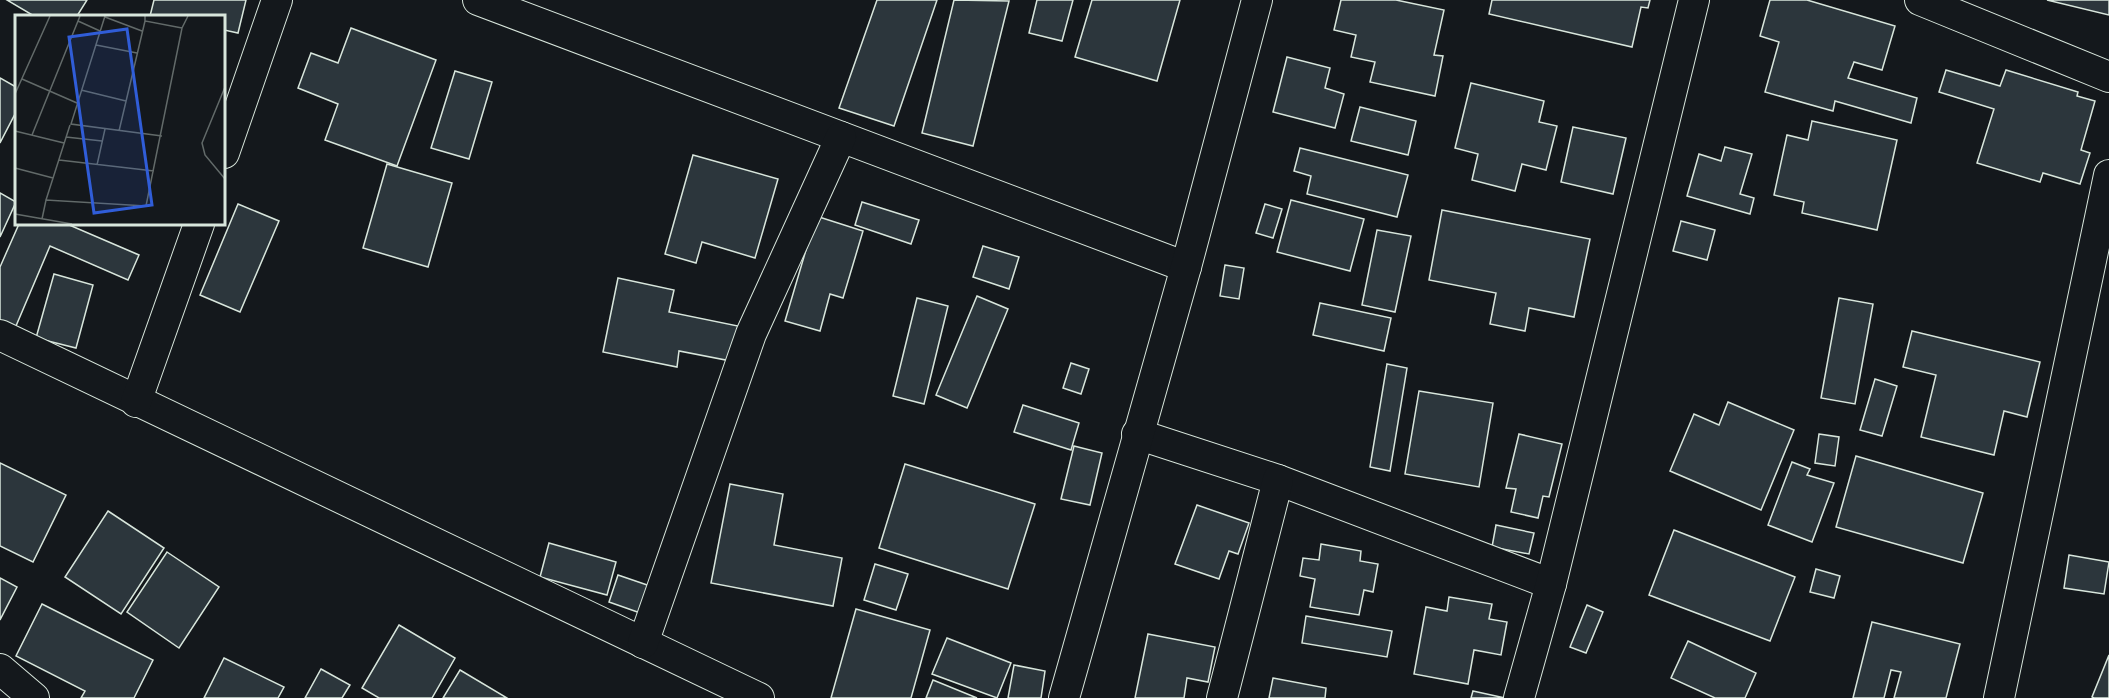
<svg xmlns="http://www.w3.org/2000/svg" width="2109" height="698" font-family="'Nunito Sans',sans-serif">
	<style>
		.building { fill: #2c363c; stroke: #d8e6dc; stroke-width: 1.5 }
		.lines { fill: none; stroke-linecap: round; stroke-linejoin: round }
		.street-casing { stroke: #d8e6dc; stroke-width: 32 }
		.street { stroke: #14181c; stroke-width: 30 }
		.inset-road { fill: none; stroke: #626a69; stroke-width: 1.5 }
		.view { fill: #305dd8; fill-opacity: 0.15; stroke: #305dd8; stroke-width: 3 }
		.inset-edge { fill: none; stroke: #d8e6dc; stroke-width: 3 }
	</style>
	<rect width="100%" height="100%" fill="#14181c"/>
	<g class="building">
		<polygon points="7,0 87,0 77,16 34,16"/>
		<polygon points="154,0 246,0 238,33 224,30 224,16 150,16"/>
		<polygon points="877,0 937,0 894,126 839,108"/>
		<polygon points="954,0 1009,1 973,146 922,133"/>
		<polygon points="1037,0 1073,0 1062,41 1029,33"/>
		<polygon points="1092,0 1180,0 1157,81 1075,57"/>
		<polygon points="1341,0 1396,0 1444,10 1434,55 1443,56 1435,96 1370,82 1375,62 1351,57 1356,35 1334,30"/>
		<polygon points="1492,0 1650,0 1648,8 1641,7 1632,47 1489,14"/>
		<polygon points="1770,0 1807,0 1895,26 1882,70 1854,62 1848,78 1917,98 1911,123 1835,101 1833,111 1765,92 1779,42 1760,36"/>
		<polygon points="2047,0 2109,0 2109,15"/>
		<polygon points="351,28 436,60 397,166 325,140 338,104 298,88 311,53 338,63"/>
		<polygon points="1287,57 1330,68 1325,88 1344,94 1335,128 1273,112"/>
		<polygon points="1946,70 2000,86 2006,70 2078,92 2077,96 2095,101 2081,150 2090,153 2080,184 2043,173 2040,182 1977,163 1994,109 1939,92"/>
		<polygon points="455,71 492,82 469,159 431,148"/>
		<polygon points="0,78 16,87 16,112 0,143"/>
		<polygon points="1471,83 1544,101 1539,122 1557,126 1546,170 1522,164 1515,191 1472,180 1478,154 1455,148"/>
		<polygon points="1360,107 1416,121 1408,155 1351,141"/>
		<polygon points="1812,121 1897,140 1877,230 1802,213 1804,202 1774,195 1787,135 1808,140"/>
		<polygon points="1573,127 1626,138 1613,194 1561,182"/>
		<polygon points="1725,147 1752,154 1740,194 1754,198 1750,214 1687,196 1699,154 1721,161"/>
		<polygon points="1300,148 1408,175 1397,217 1307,194 1311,176 1294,171"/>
		<polygon points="693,155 778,179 755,258 702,242 696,263 665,254"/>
		<polygon points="387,164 452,183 428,267 363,248"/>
		<polygon points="0,193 16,202 0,237"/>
		<polygon points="1291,200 1364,219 1350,271 1277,252"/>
		<polygon points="862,202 919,220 911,244 855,225"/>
		<polygon points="238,204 279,221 240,312 200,295"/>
		<polygon points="1265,204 1282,209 1273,238 1256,233"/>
		<polygon points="1442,210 1590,239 1574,317 1529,308 1525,331 1490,324 1496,293 1429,280"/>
		<polygon points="816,216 863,231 843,298 830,294 820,331 785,321"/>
		<polygon points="1681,221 1715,230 1707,260 1673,251"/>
		<polygon points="19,224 67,224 139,255 128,280 50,246 13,333 0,327 0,267"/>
		<polygon points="1377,230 1411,236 1395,312 1362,305"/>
		<polygon points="983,246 1019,257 1009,289 973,277"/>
		<polygon points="1225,265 1244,268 1239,299 1220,296"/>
		<polygon points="54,274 93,285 76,348 36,338"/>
		<polygon points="618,278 674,290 669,312 738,326 731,361 679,351 677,367 603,352"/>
		<polygon points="977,296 1008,309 967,408 936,395"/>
		<polygon points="917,298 948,306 924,404 893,396"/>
		<polygon points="1839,298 1873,304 1855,404 1821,398"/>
		<polygon points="1320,303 1391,318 1384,351 1313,335"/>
		<polygon points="1912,331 2040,362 2027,417 2004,411 1994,455 1921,437 1936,375 1903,367"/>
		<polygon points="1071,363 1089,369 1081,394 1063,388"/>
		<polygon points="1387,364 1407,368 1390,471 1370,467"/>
		<polygon points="1875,379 1897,386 1882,436 1860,430"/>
		<polygon points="1419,391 1493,403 1479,487 1405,474"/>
		<polygon points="1728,402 1794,430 1761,510 1670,471 1694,414 1719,425"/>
		<polygon points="1023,405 1079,423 1071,450 1014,432"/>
		<polygon points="1519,434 1562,444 1549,497 1543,496 1538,518 1511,512 1516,489 1506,488"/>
		<polygon points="1819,434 1839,437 1835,466 1815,463"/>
		<polygon points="1074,446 1102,453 1090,505 1061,499"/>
		<polygon points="1856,456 1983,493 1963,563 1836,527"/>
		<polygon points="1792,462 1810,469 1807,475 1834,483 1812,542 1768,525"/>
		<polygon points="0,463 66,495 33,562 0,546"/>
		<polygon points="905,464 1035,504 1008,589 879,548"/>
		<polygon points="730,484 783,494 774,545 842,558 833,606 711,583"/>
		<polygon points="1197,505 1249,523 1238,554 1229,551 1219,579 1175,564"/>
		<polygon points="108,511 164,548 121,614 65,577"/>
		<polygon points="1496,525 1534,533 1529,554 1492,547"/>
		<polygon points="1674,530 1795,577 1770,641 1649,595"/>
		<polygon points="549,543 616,562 607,595 540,577"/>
		<polygon points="1321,544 1361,551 1360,561 1378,564 1373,592 1364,590 1359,615 1310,607 1315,579 1300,576 1303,558 1319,560"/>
		<polygon points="167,552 219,587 179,648 127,612"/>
		<polygon points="2069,555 2109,562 2104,594 2064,588"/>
		<polygon points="875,564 908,574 896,610 864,600"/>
		<polygon points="1816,569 1840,576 1834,598 1810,592"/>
		<polygon points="618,575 656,588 646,615 609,602"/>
		<polygon points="0,578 17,587 0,620"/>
		<polygon points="1449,597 1492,604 1489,619 1507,622 1501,655 1474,650 1468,684 1414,674 1426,607 1447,611"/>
		<polygon points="42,604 153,660 134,698 81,698 85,691 16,656"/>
		<polygon points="1587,605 1603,612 1586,653 1570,647"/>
		<polygon points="856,609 930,630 911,698 831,698"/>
		<polygon points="1306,616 1392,631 1387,657 1302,643"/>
		<polygon points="1872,622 1960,644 1946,698 1894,698 1901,672 1891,670 1884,698 1853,698"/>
		<polygon points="399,625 455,658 432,698 379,698 362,688"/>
		<polygon points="1148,634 1215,647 1208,682 1187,678 1184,698 1135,698"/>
		<polygon points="947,638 1011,663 997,698 932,674"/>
		<polygon points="1688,641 1756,673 1745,698 1715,698 1671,678"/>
		<polygon points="2109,655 2109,698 2094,698 2092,697"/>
		<polygon points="224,658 284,687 278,698 204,698"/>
		<polygon points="1014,665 1045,671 1041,698 1008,698"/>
		<polygon points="321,669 350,685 342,698 305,698"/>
		<polygon points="460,670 507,698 443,698"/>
		<polygon points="1273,678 1326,688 1325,698 1269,698"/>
		<polygon points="933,680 977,698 926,698"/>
		<polygon points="1473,691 1505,698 1471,698"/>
	</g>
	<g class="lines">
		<g class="street-casing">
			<g id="street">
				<polyline points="478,0 1186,267"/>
				<polyline points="1920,0 2109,77"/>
				<polyline points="224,153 277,0"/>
				<polyline points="0,335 759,698"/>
				<polyline points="136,402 199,224"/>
				<polyline points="1137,434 1278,480 1551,584"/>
				<polyline points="643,643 751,334 841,137"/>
				<polyline points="0,669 34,698"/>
				<polyline points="1064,698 1186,267 1257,0"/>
				<polyline points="1222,698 1278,480"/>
				<polyline points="1519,698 1551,584 1694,0"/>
				<polyline points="1999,698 2109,175"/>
			</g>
		</g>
		<use href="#street" class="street"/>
	</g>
	<g transform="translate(15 15)">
		<rect width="210" height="210" fill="#14181c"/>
		<path class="inset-road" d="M90,1L56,109L147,121M130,1V6L167,13M90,2L127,16M63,6L85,16M81,30L122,38M7,64L62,88M210,72L187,128L190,140L210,164M66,75L111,86M0,79L35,1M0,116L49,128M104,116L130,6M17,120L65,1M51,122L87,126M44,145L139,156M82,150L90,114M0,153L38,163M31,185L55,110M0,199L57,209M27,204L31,185L131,191L167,13L173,1"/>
		<path class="view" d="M112,14L137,190L79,198L54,22Z"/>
		<rect width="210" height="210" class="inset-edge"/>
	</g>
</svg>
